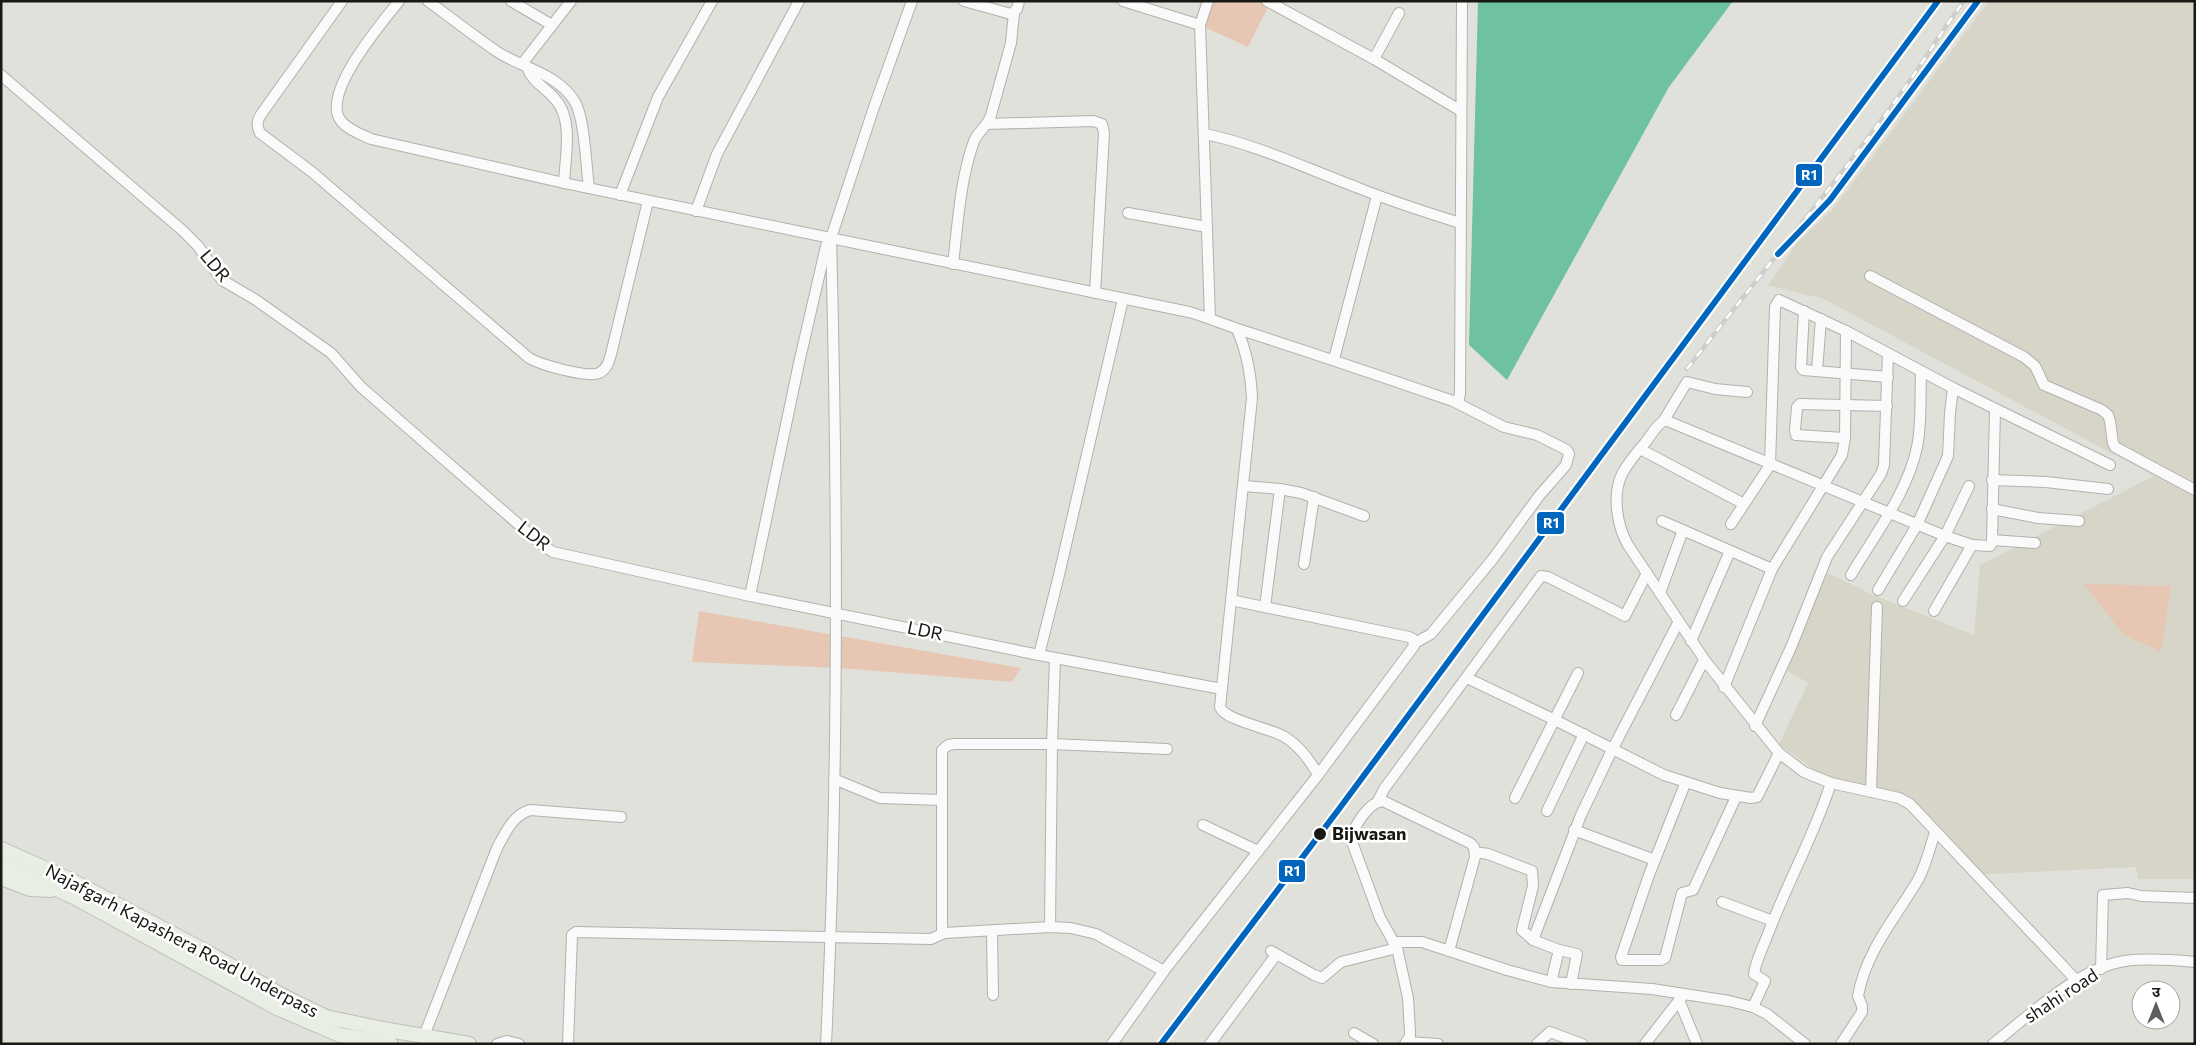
<svg xmlns="http://www.w3.org/2000/svg" width="2196" height="1045" font-family="Commissioner,'Noto Sans Devanagari',sans-serif">
	<style>
		.built { fill: #d6d5c8 }
		.green { fill: #e7c6b4 }
		.water { fill: #6ec29f }
		.lines { fill: none; stroke-linecap: round; stroke-linejoin: round }
		.minor-casing { stroke: #b1b1ad; stroke-width: 12 }
		.major-casing { stroke: #bebeba; stroke-width: 16 }
		.minor { stroke: #fafafa; stroke-width: 10 }
		.major { stroke: #e9eee4; stroke-width: 14 }
		.rail-casing { stroke: #cececd; stroke-width: 4.5 }
		.rail { stroke: #fff; stroke-width: 2.5; stroke-dasharray: 8; stroke-linecap: butt }
		.rail-1-casing { stroke: #fff; stroke-width: 10 }
		.rail-1 { stroke: #0065bd; stroke-width: 6 }
		.stop-dot { fill: #181814; stroke: #fff; stroke-width: 2 }
		.labels { text-anchor: middle; stroke-width: 5; stroke-linejoin: round; paint-order: stroke }
		.street-label { font-size: 18px; fill: #181814; stroke: #fff }
		.stop-label { font-size: 18px; font-weight: bold; fill: #181814; stroke: #fff; text-anchor: start }
		.line-badge { stroke: #fff; stroke-width: 2 }
		.badge-label { font-size: 14px; text-anchor: middle; font-weight: bold; fill: #fff }
	</style>
	<rect width="100%" height="100%" fill="#e1e1db"/>
	<polygon class="built" points="1989,1 2195,1 2195,879 2138,879 2136,867 1972,875 1910,796 1873,790 1824,777 1779,744 1808,683 1784,669 1828,573 1873,595 1974,635 1980,565 2154,476 1824,299 1768,285 1797,243 1834,208"/>
	<g class="green">
		<polygon points="1208,1 1267,1 1270,3 1248,47 1200,25"/>
		<polygon points="2084,584 2171,586 2161,652 2123,634"/>
		<polygon points="699,611 1021,668 1012,682 840,668 692,662"/>
	</g>
	<polygon class="water" points="1478,1 1733,1 1669,87 1507,380 1469,345"/>
	<g class="lines">
		<g class="minor-casing">
			<g id="minor">
				<path d="M342,1L262,113C257,120 256,125 260,133L312,172L529,358C541,365 587,378 599,373C608,369 610,358 612,350L648,201"/>
				<path d="M399,1C382,23 320,94 341,121C348,130 361,134 371,139L564,183L1189,312C1210,318 1230,327 1250,333C1319,355 1386,378 1453,401L1459,399L1460,393L1462,1"/>
				<path d="M428,1C451,18 473,35 496,51C521,68 558,73 575,102C585,120 586,166 589,188"/>
				<polyline points="511,1 552,25"/>
				<polyline points="964,1 1011,14 1017,9 1019,1"/>
				<polyline points="1123,1 1200,25"/>
				<polyline points="1208,1 1200,25 1210,318"/>
				<polyline points="1267,1 1374,59 1461,111"/>
				<polyline points="1374,59 1399,13"/>
				<polyline points="522,64 571,1"/>
				<path d="M527,67C532,82 545,87 555,99C574,119 565,158 564,183"/>
				<polyline points="1,75 182,230 198,246 222,280 256,300 331,353 361,387 541,544 553,552 750,596 1039,655 1222,689"/>
				<polyline points="987,124 1093,121 1102,124 1104,133 1095,293"/>
				<path d="M1205,134C1258,145 1305,168 1356,187C1390,201 1425,212 1460,223"/>
				<polyline points="620,195 658,97 712,1"/>
				<polyline points="696,211 717,154 799,1"/>
				<polyline points="1128,213 1207,227"/>
				<path d="M953,264C958,223 960,180 974,141C978,131 988,126 991,115L1011,43L1014,13"/>
				<polyline points="1870,276 2024,357 2035,366 2044,385 2102,410 2108,415 2110,421 2113,443 2115,447 2195,490"/>
				<polyline points="1804,311 1801,367 1803,370 1888,377"/>
				<path d="M1237,329C1247,352 1251,373 1252,398L1220,707C1225,721 1271,728 1285,737C1299,746 1310,760 1318,775"/>
				<polyline points="1334,359 1377,196"/>
				<polyline points="1817,371 1821,319"/>
				<path d="M1995,409L1992,543L1990,546L1972,545L1945,536L1665,420C1657,424 1651,435 1645,443C1637,452 1628,463 1622,474C1612,495 1617,526 1628,545L1706,662L1779,753L1804,772L1831,783L1899,798L1910,804L2077,981"/>
				<polyline points="1664,420 1687,382 1715,389 1747,392"/>
				<polyline points="1845,438 1796,435 1795,430 1797,407 1800,404 1887,406"/>
				<polyline points="1640,449 1744,504"/>
				<polyline points="1992,480 2046,482 2108,489"/>
				<polyline points="1243,486 1280,489 1301,493 1364,516"/>
				<polyline points="1992,509 2038,518 2079,521"/>
				<polyline points="1662,521 1772,569"/>
				<polyline points="1731,524 1770,465 1775,307 1779,300 1846,331 1953,388 2110,465"/>
				<polyline points="1992,540 2035,543"/>
				<polyline points="1304,564 1314,497"/>
				<path d="M1851,575C1874,536 1908,492 1917,447C1922,423 1920,396 1921,371"/>
				<polyline points="1878,590 1917,525 1948,456 1950,413 1953,388"/>
				<polyline points="1660,593 1683,530"/>
				<polyline points="750,596 799,363 826,246 831,238 874,107 912,1"/>
				<polyline points="1903,601 1945,536 1969,486"/>
				<polyline points="1265,607 1280,489"/>
				<polyline points="1934,611 1972,545"/>
				<polyline points="1691,641 1730,551"/>
				<polyline points="1415,643 1431,634 1492,560 1539,496 1566,465 1569,454 1567,450 1537,435 1504,427 1453,401"/>
				<polyline points="1039,655 1059,575 1123,299"/>
				<polyline points="1467,678 1555,720 1664,775 1720,793 1751,798 1757,797 1779,753"/>
				<polyline points="1724,687 1772,569 1842,455 1845,438 1846,331"/>
				<polyline points="1676,715 1704,660"/>
				<polyline points="1755,726 1792,645 1827,557 1881,474 1884,465 1888,354"/>
				<polyline points="834,779 880,798 942,800"/>
				<polyline points="1685,784 1649,875 1621,957 1622,960 1661,960 1665,958 1682,893 1693,890 1736,797"/>
				<polyline points="1871,792 1877,607"/>
				<polyline points="1515,798 1578,673"/>
				<polyline points="1378,801 1384,789 1541,576 1548,577 1625,616 1647,573"/>
				<polyline points="1547,811 1584,734"/>
				<polyline points="1203,825 1258,851"/>
				<polyline points="1574,830 1655,860"/>
				<polyline points="1475,852 1488,854 1532,871 1533,886 1522,930 1533,940 1559,950 1551,982"/>
				<polyline points="1722,902 1773,921"/>
				<polyline points="1050,927 1052,744 1055,658"/>
				<polyline points="992,932 993,995"/>
				<polyline points="942,934 942,750 948,745 954,744 1052,744 1167,749"/>
				<polyline points="1533,940 1581,815 1612,750 1678,623"/>
				<polyline points="1393,942 1422,942 1507,970 1551,982 1652,989 1729,1001 1753,1007 1767,1014 1805,1044"/>
				<polyline points="1559,950 1577,954 1571,984"/>
				<polyline points="1271,951 1314,975 1322,978 1341,962 1397,948"/>
				<polyline points="2101,969 2103,895 2128,893 2141,896 2195,898"/>
				<polyline points="1164,971 1318,775 1414,646 1413,639 1409,637 1231,600"/>
				<polyline points="1679,1000 1697,1044"/>
				<path d="M1753,1007L1765,981L1754,974C1756,960 1763,947 1768,934C1787,883 1814,836 1831,783"/>
				<polyline points="1354,1033 1373,1044"/>
				<path d="M424,1036L497,848C506,832 512,816 530,810L621,817"/>
				<polyline points="1407,1042 1438,1044"/>
				<polyline points="497,1044 507,1041 519,1044"/>
				<polyline points="568,1044 572,935 576,932 931,939 944,933 1050,927 1071,928 1096,934 1164,971 1112,1044"/>
				<path d="M826,1044C839,775 838,507 831,238"/>
				<polyline points="1210,1044 1276,955"/>
				<path d="M1405,1044L1410,1036V1032L1408,998L1397,948L1380,918L1352,842C1351,828 1369,802 1383,801L1470,843L1474,847L1475,857L1449,951"/>
				<polyline points="1537,1044 1550,1032 1582,1044"/>
				<polyline points="1645,1044 1684,994"/>
				<path d="M1841,1044L1862,1012V1006L1858,996C1866,951 1896,917 1918,880C1926,865 1930,848 1935,832"/>
				<path d="M1993,1044C2030,1015 2078,968 2125,961C2147,958 2173,960 2195,962"/>
			</g>
		</g>
		<g class="major-casing">
			<g id="major">
				<polyline points="1,849 71,880 207,952 283,996 326,1017 383,1029 469,1044"/>
				<polyline points="1,864 74,897 277,1008 340,1035 391,1044"/>
				<polyline points="1,878 30,889 51,890"/>
			</g>
		</g>
		<use href="#minor" class="minor"/>
		<use href="#major" class="major"/>
		<g class="rail-casing">
			<g id="rail">
				<polyline points="1909,94 1978,1"/>
				<polyline points="1818,213 1830,200 1875,140"/>
				<path d="M1687,369C1760,274 1837,183 1906,86C1926,58 1943,29 1964,1"/>
			</g>
		</g>
		<use href="#rail" class="rail"/>
		<g class="rail-1-casing">
			<g id="rail-1">
				<polyline points="1778,254 1830,200 1978,1"/>
				<polyline points="1161,1044 1339,809 1938,1"/>
			</g>
		</g>
		<use href="#rail-1" class="rail-1"/>
	</g>
	<circle class="stop-dot" cx="1320" cy="834" r="7"/>
	<g class="labels">
		<g class="street-label">
			<text transform="translate(215 266) rotate(50)" y="6">LDR</text>
			<text transform="translate(534 536) rotate(38)" y="6">LDR</text>
			<text transform="translate(925 631) rotate(12)" y="6">LDR</text>
			<text transform="translate(182 941) rotate(28)" y="6">Najafgarh Kapashera Road Underpass</text>
			<text transform="translate(2061 996) rotate(-33)" y="6">shahi road</text>
		</g>
		<g class="stop-label">
			<text x="1332" y="840">Bijwasan</text>
		</g>
	</g>
	<g class="line-badge">
		<rect x="1795" y="163" width="28" height="24" rx="5" fill="#0065bd"/>
		<rect x="1536" y="511" width="29" height="24" rx="5" fill="#0065bd"/>
		<rect x="1278" y="859" width="28" height="24" rx="5" fill="#0065bd"/>
	</g>
	<g class="badge-label">
		<text x="1809" y="180">R1</text>
		<text x="1551" y="528">R1</text>
		<text x="1292" y="876">R1</text>
	</g>
	<rect width="2196" height="1045" fill="none" stroke="#181814" stroke-width="5"/>
	<g transform="translate(2156 1005)"><circle r="24" fill="#ffffff" stroke="#a3a3a1"/>
	<path d="M0-4L9 19L0 12L-9 19Z" fill="#5e5e5a"/>
	<text y="-8" font-size="14" font-weight="bold" text-anchor="middle" fill="#181814">उ</text>
	</g>
</svg>
